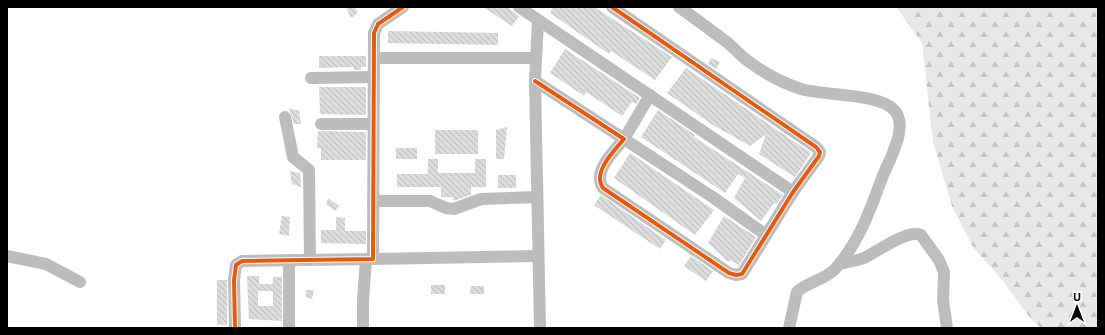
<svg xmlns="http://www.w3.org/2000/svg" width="1105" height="335" font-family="'Public Sans',sans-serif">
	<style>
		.forest { fill: url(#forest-firs) }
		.building { fill: url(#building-back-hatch); fill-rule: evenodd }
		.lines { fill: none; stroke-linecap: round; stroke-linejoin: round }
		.minor { stroke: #bdbdbd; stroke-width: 12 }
		.cycleway-casing { stroke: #fff; stroke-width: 6 }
		.cycleway { stroke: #e8590c; stroke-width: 4 }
	</style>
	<defs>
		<pattern id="forest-firs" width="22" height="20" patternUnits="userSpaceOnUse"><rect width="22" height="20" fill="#e8e8e8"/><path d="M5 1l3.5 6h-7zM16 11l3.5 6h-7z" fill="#c5c5c5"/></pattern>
		<pattern id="building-back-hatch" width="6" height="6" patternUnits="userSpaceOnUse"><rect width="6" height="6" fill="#dbdbdb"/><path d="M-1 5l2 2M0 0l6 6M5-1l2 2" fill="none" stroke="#bababa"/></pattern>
	</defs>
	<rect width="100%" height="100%" fill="#fff"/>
	<polygon class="forest" points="896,7 1098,7 1098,328 1041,328 1031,319 1003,281 973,247 952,206 933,142 922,43"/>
	<g class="building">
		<polygon points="346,7 355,7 358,13 351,18"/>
		<polygon points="483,7 507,7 519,16 512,26"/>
		<polygon points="553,7 594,7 672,57 655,80 611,51 609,54 550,13"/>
		<polygon points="388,31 498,33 498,45 388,43"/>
		<polygon points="565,49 640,98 636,104 632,102 622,116 586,92 584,96 550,73"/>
		<polygon points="319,56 366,56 366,67 361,67 361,70 354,70 354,67 319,68"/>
		<polygon points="711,58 720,62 716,69 708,64"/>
		<polygon points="686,68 811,153 795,177 759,154 766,134 750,146 713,125 667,93"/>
		<polygon points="319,87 366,87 366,115 320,114"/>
		<polygon points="289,108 299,111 301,124 294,124"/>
		<polygon points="658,110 695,135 694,137 783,195 776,204 774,203 761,221 734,198 745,178 738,174 725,193 641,137"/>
		<polygon points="507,127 504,159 496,159 496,130"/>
		<rect x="435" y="130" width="43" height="24"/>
		<polygon points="318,131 366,132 366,160 321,160 321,148 317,148"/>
		<rect x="396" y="148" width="21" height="11"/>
		<polygon points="630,153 714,210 695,235 614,178"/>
		<polygon points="428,159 438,159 438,173 475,173 475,159 486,159 486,187 471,187 471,195 453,201 453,197 441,197 441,187 397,187 397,174 428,174"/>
		<polygon points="290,171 300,173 301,187 292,184"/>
		<rect x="498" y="175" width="18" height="13"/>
		<polygon points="601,195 666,240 660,249 594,205"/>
		<polygon points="328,198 339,206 335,211 326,204"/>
		<polygon points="282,216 290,217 289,236 279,234"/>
		<polygon points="724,216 756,237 739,265 730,260 728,262 708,243"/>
		<polygon points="336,217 345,218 345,231 366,231 366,244 321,243 321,230 336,230"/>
		<polygon points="691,256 713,271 706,281 684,266"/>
		<path d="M247,276H259V284H273V277H282V321L249,319ZM258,291H273V306H258Z"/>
		<rect x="217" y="280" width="10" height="45"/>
		<rect x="431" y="285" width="14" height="9"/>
		<polygon points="471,286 484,286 484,294 470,294"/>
		<polygon points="306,290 314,290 312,299 306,297"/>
	</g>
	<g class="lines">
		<g class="minor">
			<polyline points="519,7 793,192"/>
			<path d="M679,7C696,19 712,31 728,43C735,49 741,56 748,61C764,73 783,83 801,89C826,96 878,93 894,110C910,126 888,162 882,178C870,210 859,243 835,269C825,280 807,282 797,292L789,328"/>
			<polyline points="538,20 535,81 540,328"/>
			<polyline points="374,58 536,58"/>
			<polyline points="311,78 374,77"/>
			<path d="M535,81L624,139C614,151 592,172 603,188L729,273L736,275L742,274L793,192L819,156L820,152L816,147L612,7"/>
			<polyline points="650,95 624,139 714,198 766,235"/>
			<polyline points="285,117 293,157 309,170 310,260"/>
			<polyline points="321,124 373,124"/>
			<polyline points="373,201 430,201 446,208 454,209 481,199 537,197"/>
			<polyline points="7,256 46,264 80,282"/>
			<polyline points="373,259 538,256"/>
			<path d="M840,264C848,262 856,261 864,258C877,252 907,229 921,235L939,260L944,272L943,300L947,328"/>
			<polyline points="235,328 234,280 236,265 242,261 373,259 374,33 378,24 403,7"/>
			<polyline points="289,328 289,260"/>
			<polyline points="363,328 363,301 366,259"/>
		</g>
		<g class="cycleway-casing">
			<g id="cycleway">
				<path d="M535,81L624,139C614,151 592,172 603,188L729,273L736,275L742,274L793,192L819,156L820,152L816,147L612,7"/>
				<polyline points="235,328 234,280 236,265 242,261 373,259 374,33 378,24 403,7"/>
			</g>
		</g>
		<use href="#cycleway" class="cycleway"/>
	</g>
	<rect width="1105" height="335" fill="none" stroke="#000000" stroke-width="16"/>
	<g transform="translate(1077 307)" stroke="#ffffff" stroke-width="3" paint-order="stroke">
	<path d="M0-3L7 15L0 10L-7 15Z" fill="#000000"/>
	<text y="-6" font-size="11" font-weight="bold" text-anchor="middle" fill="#000000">U</text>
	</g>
</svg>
